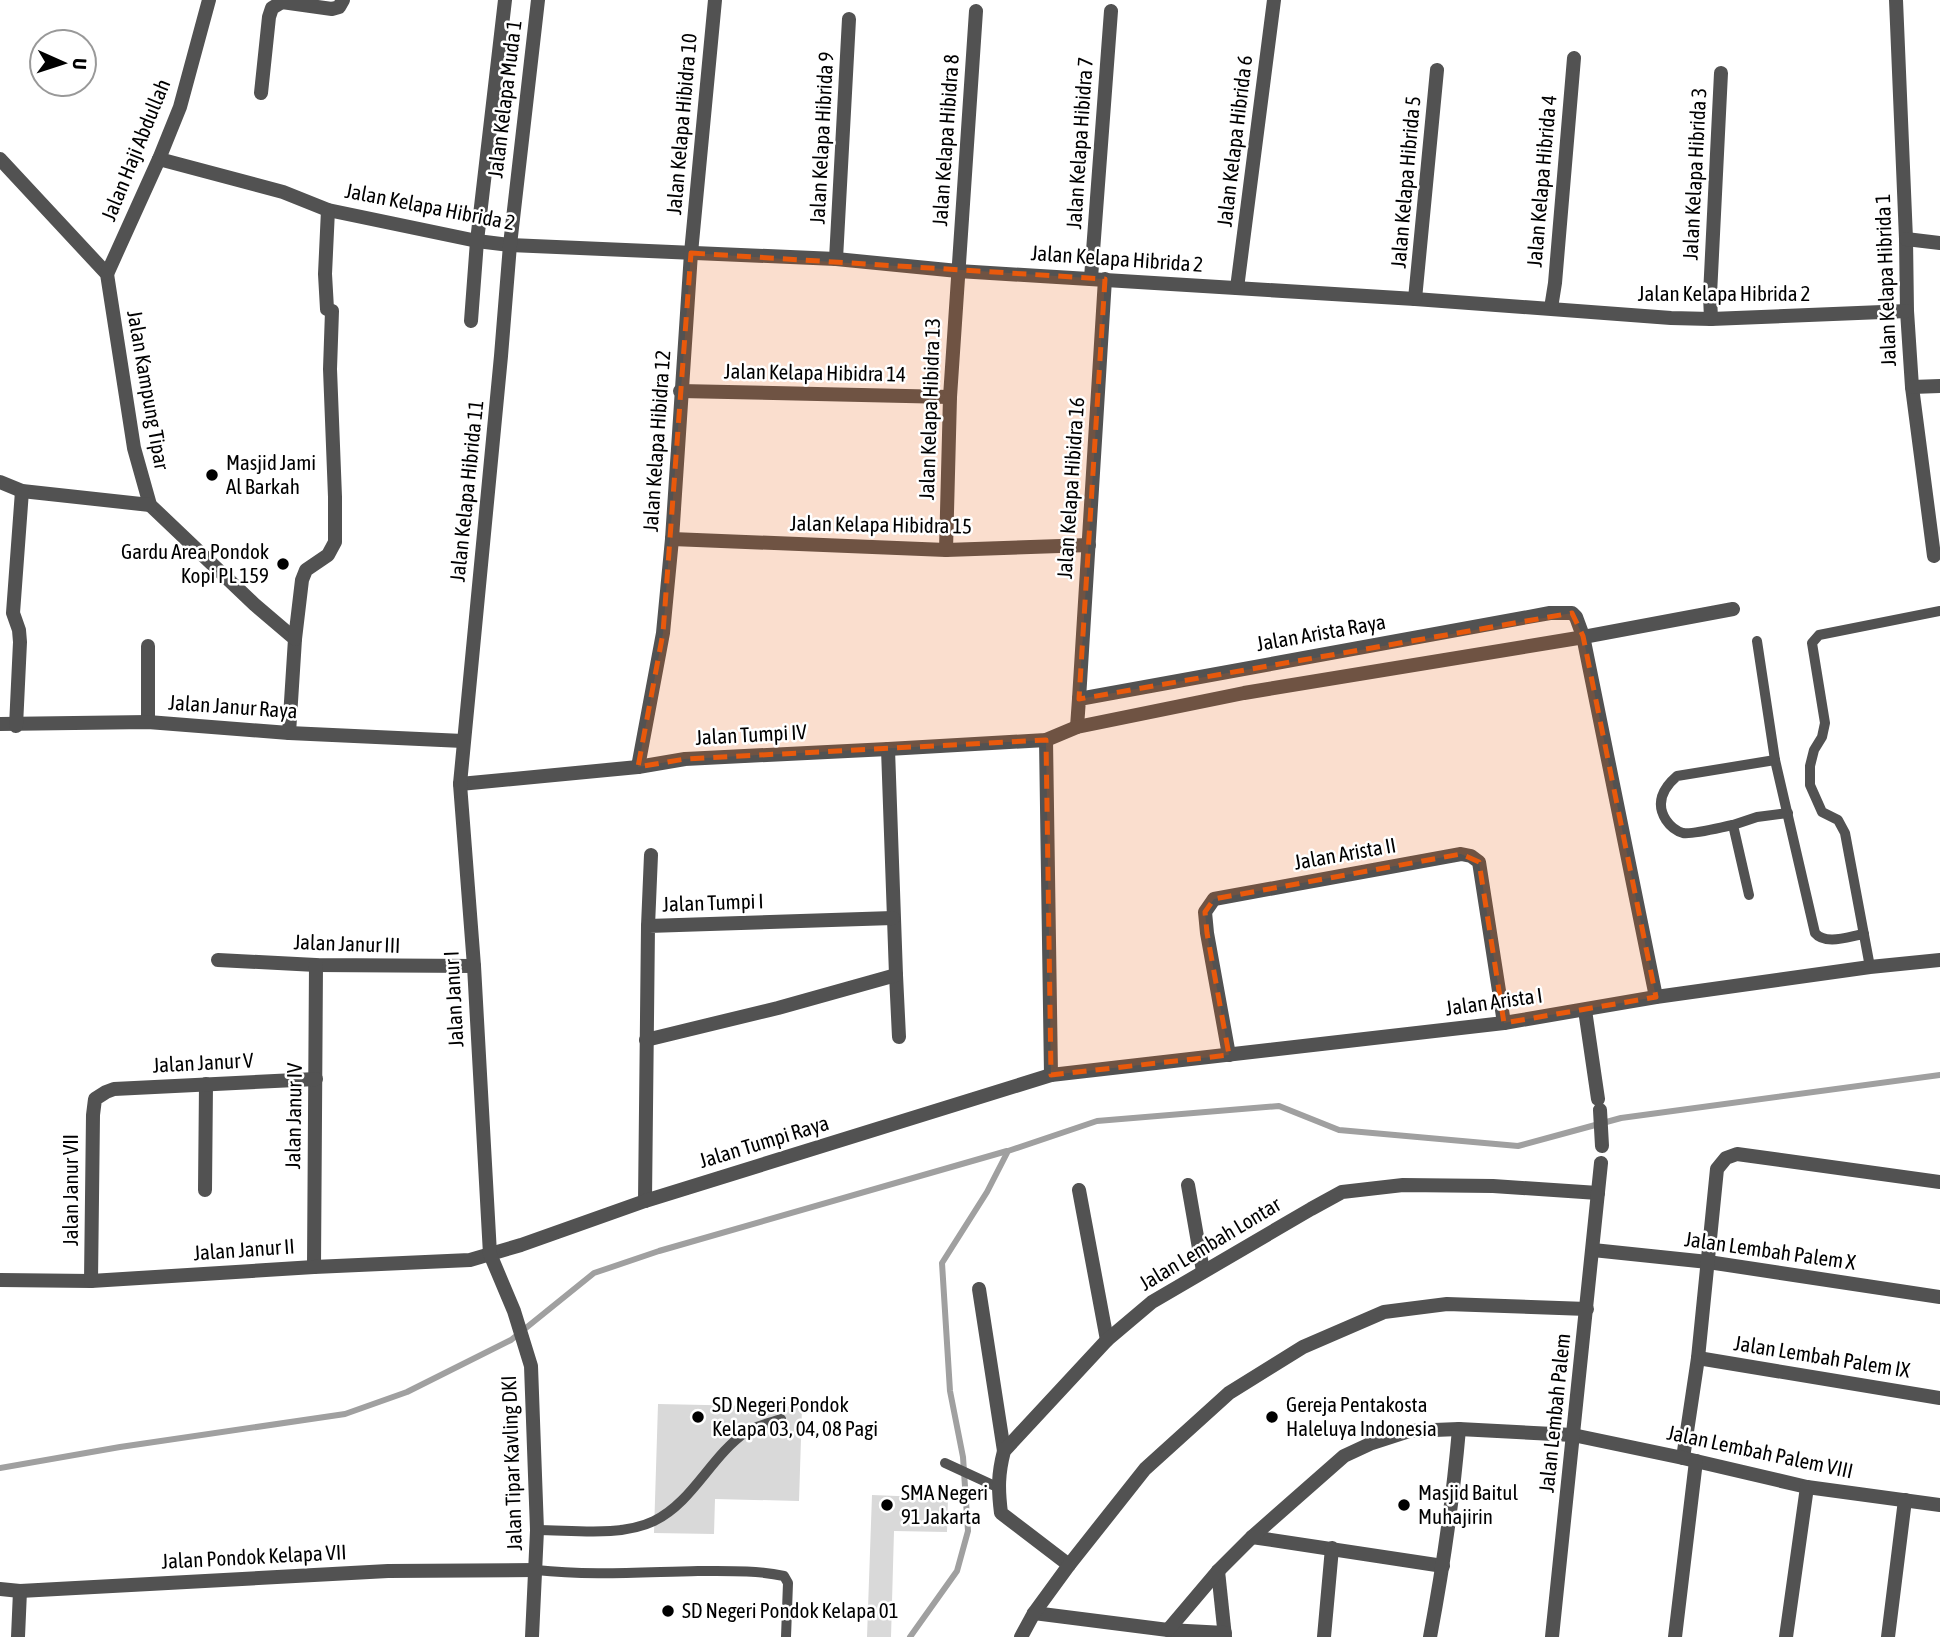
<svg xmlns="http://www.w3.org/2000/svg" width="1940" height="1637" font-family="'Asap Condensed',sans-serif">
	<style>
		.green { fill: #d9d9d9 }
		.lines { fill: none; stroke-linecap: round; stroke-linejoin: round }
		.stream { stroke: #a0a0a0; stroke-width: 6 }
		.lane { stroke: #525252; stroke-width: 10 }
		.street { stroke: #525252; stroke-width: 14 }
		.marked { fill: #e8590c; fill-opacity: 0.2; stroke: #e8590c; stroke-width: 5; stroke-dasharray: 14 9; stroke-linejoin: round }
		.poi-dot { fill: #000; stroke: #fff; stroke-width: 2.5 }
		.labels { text-anchor: middle; stroke-width: 5; stroke-linejoin: round; paint-order: stroke }
		.street-label { font-size: 21px; fill: #000; stroke: #fff }
		.poi-label { font-size: 21px; fill: #000; stroke: #fff; text-anchor: start }
	</style>
	<rect width="100%" height="100%" fill="#fff"/>
	<g class="green">
		<polygon points="658,1404 802,1407 799,1501 715,1499 714,1534 654,1533"/>
		<polygon points="872,1495 948,1498 947,1532 894,1531 891,1637 867,1637"/>
	</g>
	<g class="lines">
		<g class="stream">
			<polyline points="0,1468 120,1447 345,1414 407,1392 511,1340 594,1273 659,1251 1007,1151"/>
			<polyline points="910,1637 957,1571 968,1531 963,1457 950,1391 942,1263 987,1192 1008,1151 1097,1121 1279,1106 1339,1130 1518,1146 1621,1118 1940,1075"/>
		</g>
		<g class="lane">
			<path d="M1757,641L1775,760L1815,933C1826,946 1850,936 1864,934"/>
			<path d="M1733,825C1722,827 1692,835 1683,833C1676,831 1670,826 1666,820C1655,803 1663,788 1677,776L1775,760"/>
			<polyline points="1749,895 1733,825 1757,817 1788,813"/>
			<polyline points="1870,967 1845,833 1838,820 1822,812 1810,785 1810,766 1814,750 1822,737 1825,723 1812,643 1819,635 1940,611"/>
			<polyline points="945,1463 997,1487"/>
			<path d="M537,1530C573,1530 621,1537 654,1521C693,1502 711,1456 746,1432C756,1426 770,1423 781,1419"/>
			<path d="M536,1570C590,1576 644,1572 698,1571C727,1571 756,1570 784,1576L788,1583L786,1637"/>
		</g>
		<g class="street">
			<polyline points="1896,0 1906,239 1907,311 1912,387 1934,556"/>
			<polyline points="261,93 269,17 272,8 282,2 332,9 339,7 343,0"/>
			<polyline points="0,159 107,274 134,448 150,505 254,604 295,639 289,733"/>
			<polyline points="159,159 283,192 328,210 477,241 510,245 836,259 958,271 1415,299 1671,318 1711,319 1907,311"/>
			<polyline points="1906,239 1940,243"/>
			<polyline points="836,259 849,19"/>
			<polyline points="107,274 159,159 180,107 209,0"/>
			<polyline points="1091,278 1111,11"/>
			<polyline points="1237,288 1274,0"/>
			<polyline points="1415,299 1437,70"/>
			<polyline points="1551,308 1555,283 1574,58"/>
			<polyline points="1711,319 1710,295 1721,73"/>
			<polyline points="471,321 477,241 505,0"/>
			<polyline points="1912,387 1940,386"/>
			<polyline points="680,391 950,397"/>
			<polyline points="0,482 22,491 150,505"/>
			<polyline points="672,539 946,550 1089,545"/>
			<polyline points="946,550 950,397 976,11"/>
			<polyline points="295,639 302,580 306,570 328,555 335,542 335,497 330,369 332,311 327,309 325,274 328,210"/>
			<polyline points="148,646 148,722"/>
			<polyline points="1079,699 1105,279"/>
			<polyline points="0,724 148,722 289,733 463,741"/>
			<polyline points="16,726 20,642 19,630 13,613 22,491"/>
			<polyline points="1077,727 1079,699 1550,613 1572,613 1576,617 1583,636 1656,997"/>
			<polyline points="1046,740 1051,1075"/>
			<polyline points="638,767 663,633 672,539 691,253 715,0"/>
			<polyline points="460,784 638,767 685,759 888,749 1046,740 1077,727 1244,693 1578,638 1733,609"/>
			<polyline points="648,926 651,855"/>
			<polyline points="218,960 316,965 474,966"/>
			<polyline points="896,975 899,1037"/>
			<polyline points="1585,1010 1598,1099"/>
			<polyline points="646,1040 778,1008 896,975 888,749"/>
			<polyline points="1229,1055 1207,933 1205,912 1214,899 1461,854 1471,856 1479,862 1504,1023"/>
			<polyline points="1600,1110 1602,1146"/>
			<polyline points="1188,1185 1203,1271"/>
			<polyline points="205,1190 206,1084"/>
			<polyline points="1079,1190 1107,1340"/>
			<polyline points="645,1201 648,926 893,918"/>
			<polyline points="1593,1250 1708,1262 1940,1297"/>
			<polyline points="314,1267 316,965"/>
			<polyline points="0,1280 91,1281 314,1267 470,1260 521,1245 645,1201 1051,1075 1504,1023 1656,997 1870,967 1940,960"/>
			<polyline points="91,1281 93,1115 95,1099 106,1092 114,1089 316,1079"/>
			<polyline points="979,1289 1004,1451"/>
			<polyline points="1698,1358 1940,1398"/>
			<polyline points="1683,1458 1698,1358 1717,1169 1726,1158 1737,1154 1940,1182"/>
			<polyline points="1252,1537 1443,1566"/>
			<path d="M1069,1565L1001,1513C998,1489 998,1474 1004,1451L1107,1340L1152,1302L1311,1209L1342,1192L1403,1185L1493,1186L1598,1193"/>
			<polyline points="1218,1571 1225,1637"/>
			<polyline points="0,1589 20,1591 388,1571 536,1570"/>
			<polyline points="1034,1613 1168,1630 1225,1633"/>
			<polyline points="1168,1630 1218,1571 1252,1537 1344,1456 1372,1443 1409,1431 1459,1429 1573,1435 1683,1458 1807,1487 1940,1505"/>
			<polyline points="18,1637 20,1591"/>
			<polyline points="532,1637 537,1530 531,1366 514,1311 490,1254 474,966 460,784 501,356 510,245 538,0"/>
			<polyline points="1021,1637 1034,1613 1069,1565 1145,1469 1229,1393 1303,1347 1384,1312 1447,1304 1587,1309"/>
			<polyline points="1324,1637 1332,1548"/>
			<path d="M1430,1637C1443,1568 1453,1499 1459,1429"/>
			<polyline points="1552,1637 1601,1163"/>
			<polyline points="1675,1637 1696,1461"/>
			<polyline points="1786,1637 1807,1487"/>
			<polyline points="1888,1637 1905,1500"/>
		</g>
	</g>
	<path class="marked" d="M691,253L1105,279L1079,699L1572,613L1583,636L1656,997L1504,1023L1479,862L1461,854L1214,899L1205,912L1207,933L1229,1055L1051,1075L1046,740L685,759L638,767L663,633Z"/>
	<g class="poi-dot">
		<circle cx="212" cy="475" r="7"/>
		<circle cx="283" cy="564" r="7"/>
		<circle cx="698" cy="1417" r="7"/>
		<circle cx="1272" cy="1417" r="7"/>
		<circle cx="887" cy="1505" r="7"/>
		<circle cx="1404" cy="1505" r="7"/>
		<circle cx="668" cy="1611" r="7"/>
	</g>
	<g class="labels">
		<g class="street-label">
			<text transform="translate(505 99) rotate(-83)" y="7">Jalan Kelapa Muda 1</text>
			<text transform="translate(682 124) rotate(-85)" y="7">Jalan Kelapa Hibidra 10</text>
			<text transform="translate(822 138) rotate(-87)" y="7">Jalan Kelapa Hibrida 9</text>
			<text transform="translate(946 140) rotate(-86)" y="7">Jalan Kelapa Hibidra 8</text>
			<text transform="translate(1235 141) rotate(-83)" y="7">Jalan Kelapa Hibrida 6</text>
			<text transform="translate(1080 143) rotate(-86)" y="7">Jalan Kelapa Hibidra 7</text>
			<text transform="translate(136 150) rotate(-68)" y="7">Jalan Haji Abdullah</text>
			<text transform="translate(1695 174) rotate(-87)" y="7">Jalan Kelapa Hibrida 3</text>
			<text transform="translate(1542 181) rotate(-85)" y="7">Jalan Kelapa Hibrida 4</text>
			<text transform="translate(1406 182) rotate(-85)" y="7">Jalan Kelapa Hibrida 5</text>
			<text transform="translate(430 207) rotate(11)" y="7">Jalan Kelapa Hibrida 2</text>
			<text transform="translate(1117 259) rotate(4)" y="7">Jalan Kelapa Hibrida 2</text>
			<text transform="translate(1886 280) rotate(-92)" y="7">Jalan Kelapa Hibrida 1</text>
			<text x="1724" y="301">Jalan Kelapa Hibrida 2</text>
			<text transform="translate(815 373) rotate(1)" y="7">Jalan Kelapa Hibidra 14</text>
			<text transform="translate(148 390) rotate(80)" y="7">Jalan Kampung Tipar</text>
			<text transform="translate(930 409) rotate(-88)" y="7">Jalan Kelapa Hibidra 13</text>
			<text transform="translate(657 441) rotate(-86)" y="7">Jalan Kelapa Hibidra 12</text>
			<text transform="translate(1071 488) rotate(-86)" y="7">Jalan Kelapa Hibidra 16</text>
			<text transform="translate(467 491) rotate(-84)" y="7">Jalan Kelapa Hibrida 11</text>
			<text transform="translate(881 525) rotate(1)" y="7">Jalan Kelapa Hibidra 15</text>
			<text transform="translate(1321 633) rotate(-10)" y="7">Jalan Arista Raya</text>
			<text transform="translate(233 707) rotate(4)" y="7">Jalan Janur Raya</text>
			<text transform="translate(751 735) rotate(-3)" y="7">Jalan Tumpi IV</text>
			<text transform="translate(1345 854) rotate(-10)" y="7">Jalan Arista II</text>
			<text transform="translate(713 903) rotate(-2)" y="7">Jalan Tumpi I</text>
			<text transform="translate(347 944) rotate(2)" y="7">Jalan Janur III</text>
			<text transform="translate(454 999) rotate(-93)" y="7">Jalan Janur I</text>
			<text transform="translate(1494 1002) rotate(-8)" y="7">Jalan Arista I</text>
			<text transform="translate(203 1063) rotate(-3)" y="7">Jalan Janur V</text>
			<text transform="translate(294 1116) rotate(-89)" y="7">Jalan Janur IV</text>
			<text transform="translate(764 1142) rotate(-17)" y="7">Jalan Tumpi Raya</text>
			<text transform="translate(71 1190) rotate(-90)" y="7">Jalan Janur VII</text>
			<text transform="translate(1210 1244) rotate(-31)" y="7">Jalan Lembah Lontar</text>
			<text transform="translate(244 1250) rotate(-4)" y="7">Jalan Janur II</text>
			<text transform="translate(1770 1251) rotate(8)" y="7">Jalan Lembah Palem X</text>
			<text transform="translate(1822 1357) rotate(9)" y="7">Jalan Lembah Palem IX</text>
			<text transform="translate(1555 1413) rotate(-84)" y="7">Jalan Lembah Palem</text>
			<text transform="translate(1760 1452) rotate(12)" y="7">Jalan Lembah Palem VIII</text>
			<text transform="translate(512 1463) rotate(-92)" y="7">Jalan Tipar Kavling DKI</text>
			<text transform="translate(254 1557) rotate(-3)" y="7">Jalan Pondok Kelapa VII</text>
		</g>
		<g class="poi-label">
			<text x="226" y="470">Masjid Jami<tspan x="226" dy="24">Al Barkah</tspan></text>
			<text x="269" y="559" text-anchor="end">Gardu Area Pondok<tspan x="269" dy="24">Kopi PL 159</tspan></text>
			<text x="712" y="1412">SD Negeri Pondok<tspan x="712" dy="24">Kelapa 03, 04, 08 Pagi</tspan></text>
			<text x="1286" y="1412">Gereja Pentakosta<tspan x="1286" dy="24">Haleluya Indonesia</tspan></text>
			<text x="901" y="1500">SMA Negeri<tspan x="901" dy="24">91 Jakarta</tspan></text>
			<text x="1418" y="1500">Masjid Baitul<tspan x="1418" dy="24">Muhajirin</tspan></text>
			<text x="682" y="1618">SD Negeri Pondok Kelapa 01</text>
		</g>
	</g>
	<g transform="translate(63 63) rotate(93)"><circle r="33" fill="#ffffff" stroke="#999999" stroke-width="2"/>
	<path d="M0-5L12 26L0 18L-12 26Z" fill="#000000"/>
	<text y="-10" font-size="19" font-weight="bold" text-anchor="middle" fill="#000000">U</text>
	</g>
</svg>
